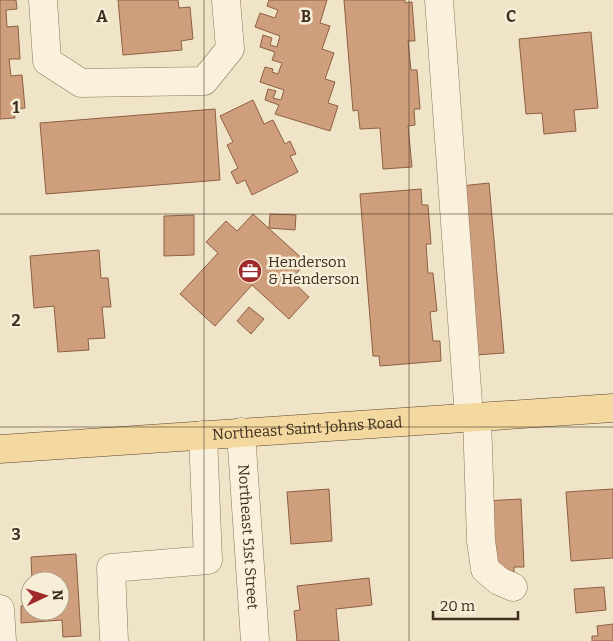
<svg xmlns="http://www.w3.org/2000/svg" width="613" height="641" font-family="Bitter,serif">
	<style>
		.building { fill: #cf9f7d; stroke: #8d5f41 }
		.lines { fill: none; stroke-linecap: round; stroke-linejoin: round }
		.minor-casing { stroke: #8d765c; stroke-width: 29 }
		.major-casing { stroke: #5b4430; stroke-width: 29 }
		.minor { stroke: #faf1dc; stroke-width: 28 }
		.major { stroke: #f3d9a0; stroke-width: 28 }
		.grid { fill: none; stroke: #3d2e20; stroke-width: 1; stroke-opacity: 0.55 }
		.labels { text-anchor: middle; stroke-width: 5; stroke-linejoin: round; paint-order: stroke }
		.poi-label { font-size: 15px; fill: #3d2e20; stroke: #f7eed8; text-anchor: start }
		.street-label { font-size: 15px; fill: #3d2e20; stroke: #f7eed8 }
		.grid-label { font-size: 16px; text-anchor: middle; font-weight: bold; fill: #3d2e20; stroke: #f7eed8; stroke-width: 5; stroke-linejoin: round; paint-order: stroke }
	</style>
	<rect width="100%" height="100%" fill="#f0e4c8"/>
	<g class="building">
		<polygon points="0,0 16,0 17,9 6,10 7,27 18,26 20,59 9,59 11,76 22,75 25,108 14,109 15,118 0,119"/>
		<polygon points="118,0 178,0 179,8 190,7 193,39 181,41 182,50 123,55"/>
		<polygon points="269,0 327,0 320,23 330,26 322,49 334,53 325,79 335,82 328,103 338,106 330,131 275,114 279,105 265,100 268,89 276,91 273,98 281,100 284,90 260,82 265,67 273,69 272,72 278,74 282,63 272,60 275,52 260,47 263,35 272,38 270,45 277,47 280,36 255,27 260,13 275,18 278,10 267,6"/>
		<polygon points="344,0 405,0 405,3 412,2 415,41 408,41 411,70 417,70 420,109 414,109 415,125 408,126 412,167 383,169 380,128 360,129 358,110 353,111"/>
		<polygon points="591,32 598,108 574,110 576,131 544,134 542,113 526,114 519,39"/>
		<polygon points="253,100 264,124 273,120 285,144 290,141 296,154 290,156 298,172 252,195 245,180 237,184 231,172 238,168 227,145 233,142 220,116"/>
		<polygon points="215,109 220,180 46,194 40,123"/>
		<polygon points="489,183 504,353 476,355 461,186"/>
		<polygon points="421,189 422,205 428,205 431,244 426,244 428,273 433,273 437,311 430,312 433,341 440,341 441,361 380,366 379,356 373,356 360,194"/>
		<polygon points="253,214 306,262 291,280 309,297 289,319 252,285 215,326 180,294 218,253 206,242 226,221 237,231"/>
		<polygon points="270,214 296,215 295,230 269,228"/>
		<polygon points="194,215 194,255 164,256 164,216"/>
		<polygon points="99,250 101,278 108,278 111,307 102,307 105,338 88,339 89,350 58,352 54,306 34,308 30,256"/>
		<polygon points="249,307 264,319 251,334 237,321"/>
		<polygon points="329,489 332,541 291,544 287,492"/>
		<polygon points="613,489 613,558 571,561 566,492"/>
		<polygon points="521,499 524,567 514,567 514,572 498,573 484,501"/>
		<polygon points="76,554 81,636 63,637 62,620 21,623 21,606 30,605 30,611 60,611 60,581 32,581 31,557"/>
		<polygon points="369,578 372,605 336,609 339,641 297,641 294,611 300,610 297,586"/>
		<polygon points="604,587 606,610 576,613 574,589"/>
		<polygon points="613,624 613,641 592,641 592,636 598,636 597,626"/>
	</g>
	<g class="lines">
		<g class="minor-casing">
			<g id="minor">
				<polyline points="43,0 47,61 81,83 204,81 230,49 226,0"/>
				<polyline points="439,0 469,417"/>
				<polyline points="477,417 481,541 485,569 499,581 513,587"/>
				<path id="s1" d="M241,432L255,641"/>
				<polyline points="0,609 2,641"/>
				<polyline points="114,641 111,568 208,560 203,435"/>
			</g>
		</g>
		<g class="major-casing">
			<g id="major">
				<path id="s2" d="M0,449L613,408"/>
			</g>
		</g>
		<use href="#minor" class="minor"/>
		<use href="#major" class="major"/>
	</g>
	<path class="grid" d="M204,0V641M409,0V641M0,214H613M0,427H613"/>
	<defs>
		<g id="office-disc" transform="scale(1.25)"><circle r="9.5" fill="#9e2a2b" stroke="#f7eed8"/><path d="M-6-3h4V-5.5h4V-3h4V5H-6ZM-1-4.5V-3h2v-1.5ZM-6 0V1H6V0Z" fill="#fff"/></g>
	</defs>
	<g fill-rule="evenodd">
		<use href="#office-disc" x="250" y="271"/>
	</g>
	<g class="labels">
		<g class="poi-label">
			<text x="268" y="267">Henderson<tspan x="268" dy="17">&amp; Henderson</tspan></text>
		</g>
		<g class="street-label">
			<text dy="5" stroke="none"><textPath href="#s2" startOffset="308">Northeast Saint Johns Road</textPath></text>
			<text dy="5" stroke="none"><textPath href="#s1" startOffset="105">Northeast 51st Street</textPath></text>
		</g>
	</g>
	<g class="grid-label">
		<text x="102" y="22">A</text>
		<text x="306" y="22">B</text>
		<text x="511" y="22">C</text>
		<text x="16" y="113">1</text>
		<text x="16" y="326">2</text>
		<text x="16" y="540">3</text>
	</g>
	<g transform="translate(45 596) rotate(86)"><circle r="24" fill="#f7eed8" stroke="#ada18e"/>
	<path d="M0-4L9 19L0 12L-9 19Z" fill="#9e2a2b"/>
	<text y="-8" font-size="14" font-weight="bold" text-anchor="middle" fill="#3d2e20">N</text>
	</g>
	<path d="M433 611v8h85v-8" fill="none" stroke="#3d2e20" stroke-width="2.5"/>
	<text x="440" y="611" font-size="15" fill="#3d2e20" stroke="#f7eed8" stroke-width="4" paint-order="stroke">20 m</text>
</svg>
